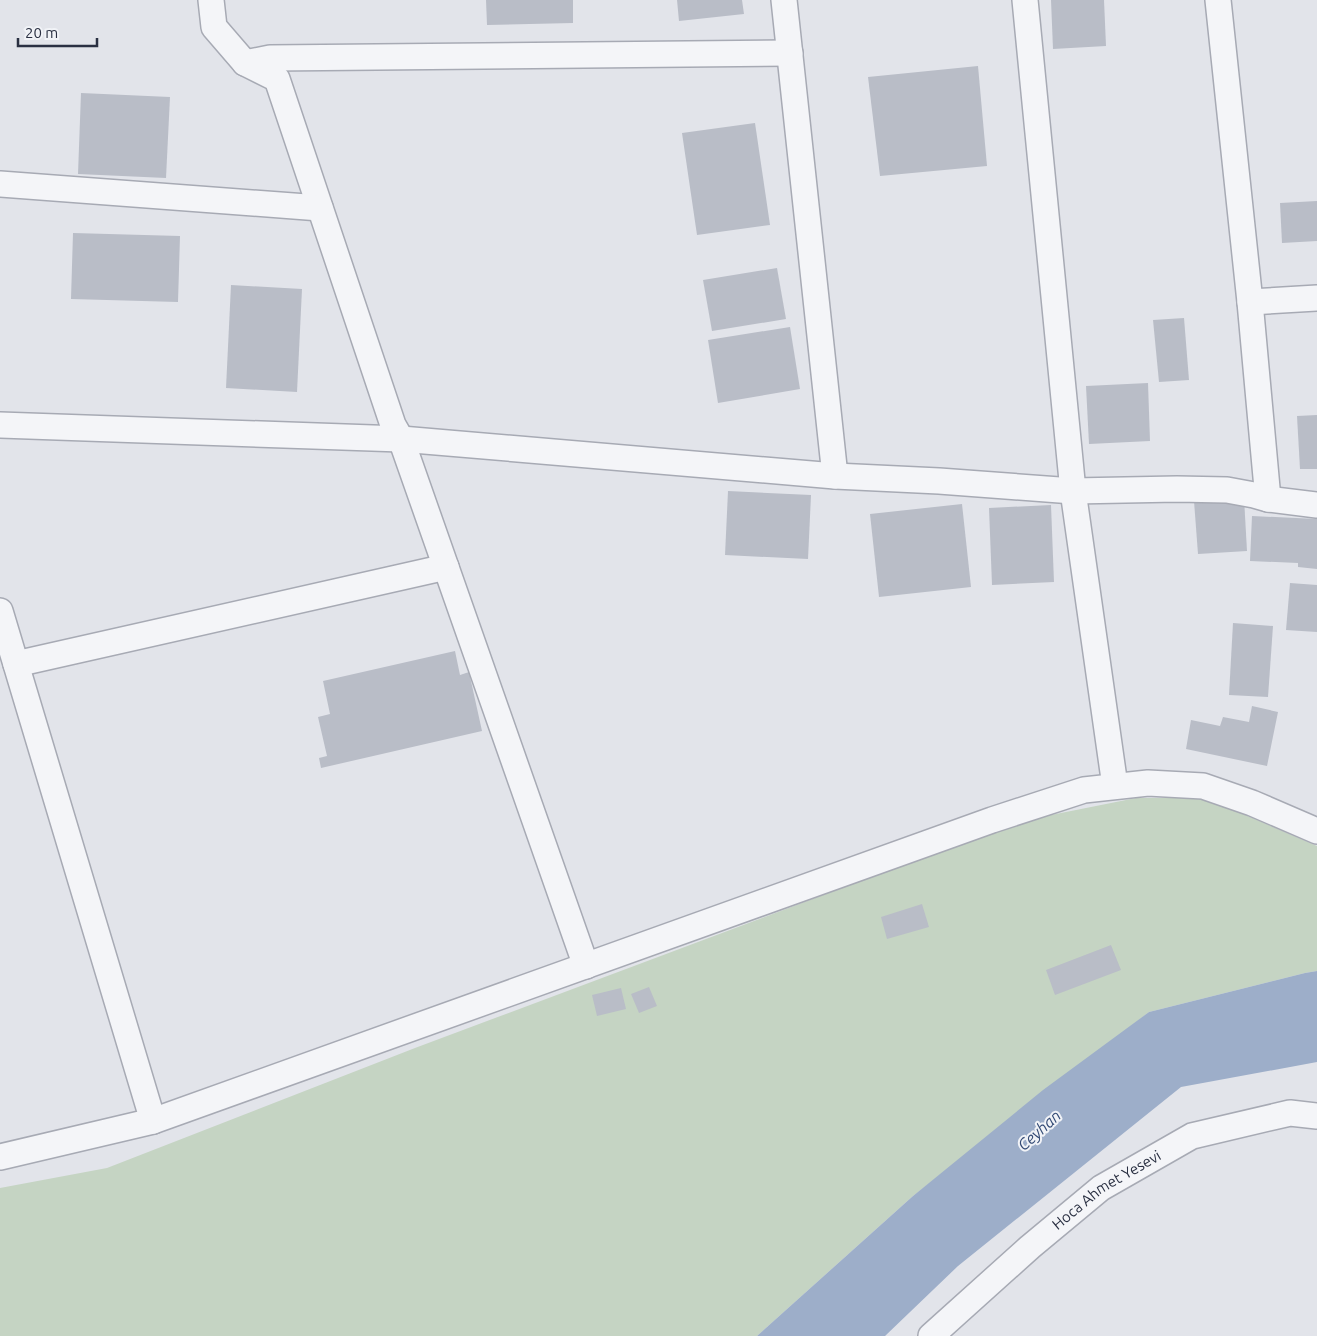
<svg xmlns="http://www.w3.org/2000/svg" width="1317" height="1336" font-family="Ubuntu,sans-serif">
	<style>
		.green { fill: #c5d4c3 }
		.water { fill: #9daec9 }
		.building { fill: #b9bdc7 }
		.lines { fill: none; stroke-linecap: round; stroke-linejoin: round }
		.street-casing { stroke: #a7aab4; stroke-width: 28 }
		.street { stroke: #f4f5f8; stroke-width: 25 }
		.labels { text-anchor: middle; stroke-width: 4; stroke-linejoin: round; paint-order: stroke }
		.street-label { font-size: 15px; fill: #2a3042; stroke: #f1f3f7 }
		.water-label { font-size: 16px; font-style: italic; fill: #344b75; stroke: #f1f3f7 }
	</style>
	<rect width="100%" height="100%" fill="#e2e4ea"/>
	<polygon class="green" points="1136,798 1206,798 1317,846 1317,971 1305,973 1149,1012 913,1196 757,1336 0,1336 0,1188 107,1168 415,1048 1021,821"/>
	<polygon class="water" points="1317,971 1317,1062 1181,1087 958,1266 885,1336 757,1336 913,1196 1043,1090 1149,1012 1305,973"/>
	<g class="building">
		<polygon points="486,0 573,0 573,23 487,25"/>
		<polygon points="677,0 742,0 744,14 679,21"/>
		<polygon points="1051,0 1104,0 1106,46 1053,49"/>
		<polygon points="978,66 987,166 880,176 868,77"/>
		<polygon points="81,93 170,97 166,178 78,174"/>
		<polygon points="755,123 770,225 697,235 682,133"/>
		<polygon points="1317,201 1317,241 1282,243 1280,203"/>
		<polygon points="73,233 180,236 178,302 71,299"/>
		<polygon points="777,268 786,319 712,331 703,280"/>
		<polygon points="231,285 302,289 297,392 226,388"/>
		<polygon points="1184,318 1189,380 1159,382 1153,320"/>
		<polygon points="790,327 800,389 718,403 708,340"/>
		<polygon points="1148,383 1150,441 1089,444 1086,386"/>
		<polygon points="1317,415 1317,469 1300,469 1297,416"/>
		<polygon points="728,491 811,495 808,559 725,555"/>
		<polygon points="1244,498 1247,551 1198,554 1194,501"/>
		<polygon points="962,504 971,587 879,597 870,514"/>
		<polygon points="1051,505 1054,582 992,585 989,508"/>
		<polygon points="1252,516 1317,519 1317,569 1298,567 1298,563 1250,561"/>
		<polygon points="1290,583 1317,585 1317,632 1286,630"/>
		<polygon points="1233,623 1273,626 1268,697 1229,695"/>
		<polygon points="455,651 460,675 469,672 482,731 321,768 319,758 327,756 318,717 330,714 323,681"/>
		<polygon points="1252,706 1278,712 1267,766 1186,749 1191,720 1220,726 1223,717 1249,722"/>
		<polygon points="922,904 929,927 887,939 881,917"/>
		<polygon points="1111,945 1121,970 1055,995 1046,970"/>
		<polygon points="649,987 657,1006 639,1013 631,994"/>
		<polygon points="621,988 626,1009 597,1016 592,995"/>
	</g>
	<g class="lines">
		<g class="street-casing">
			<g id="street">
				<polyline points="211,0 214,27 245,63 277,79 393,425 401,439 586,966"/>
				<polyline points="784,0 835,476"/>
				<polyline points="1025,0 1073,491 1115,786"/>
				<polyline points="1218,0 1250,302 1268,499"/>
				<polyline points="245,63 270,58 790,53"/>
				<polyline points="0,184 320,208"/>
				<polyline points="1250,302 1317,298"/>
				<polyline points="0,425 401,439 835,476 939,481 1073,491 1177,489 1227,490 1254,495 1268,499 1317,505"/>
				<polyline points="0,611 153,1121"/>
				<polyline points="16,664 446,567"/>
				<polyline points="0,1157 153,1121 992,820 1084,790 1148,783 1203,786 1252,803 1317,831"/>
				<path id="s1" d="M931,1336L1030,1247L1101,1188L1192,1136L1290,1113L1317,1116"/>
			</g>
		</g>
		<use href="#street" class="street"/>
	</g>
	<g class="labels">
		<g class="street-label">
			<text dy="5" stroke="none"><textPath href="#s1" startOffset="229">Hoca Ahmet Yesevi</textPath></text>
		</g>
		<g class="water-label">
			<text transform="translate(1039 1130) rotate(-42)" y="6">Ceyhan</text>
		</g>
	</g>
	<path d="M18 38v8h79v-8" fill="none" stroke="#2a3042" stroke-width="2.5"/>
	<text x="25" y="38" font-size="15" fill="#2a3042" stroke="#f1f3f7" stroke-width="4" paint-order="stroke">20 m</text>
</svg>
